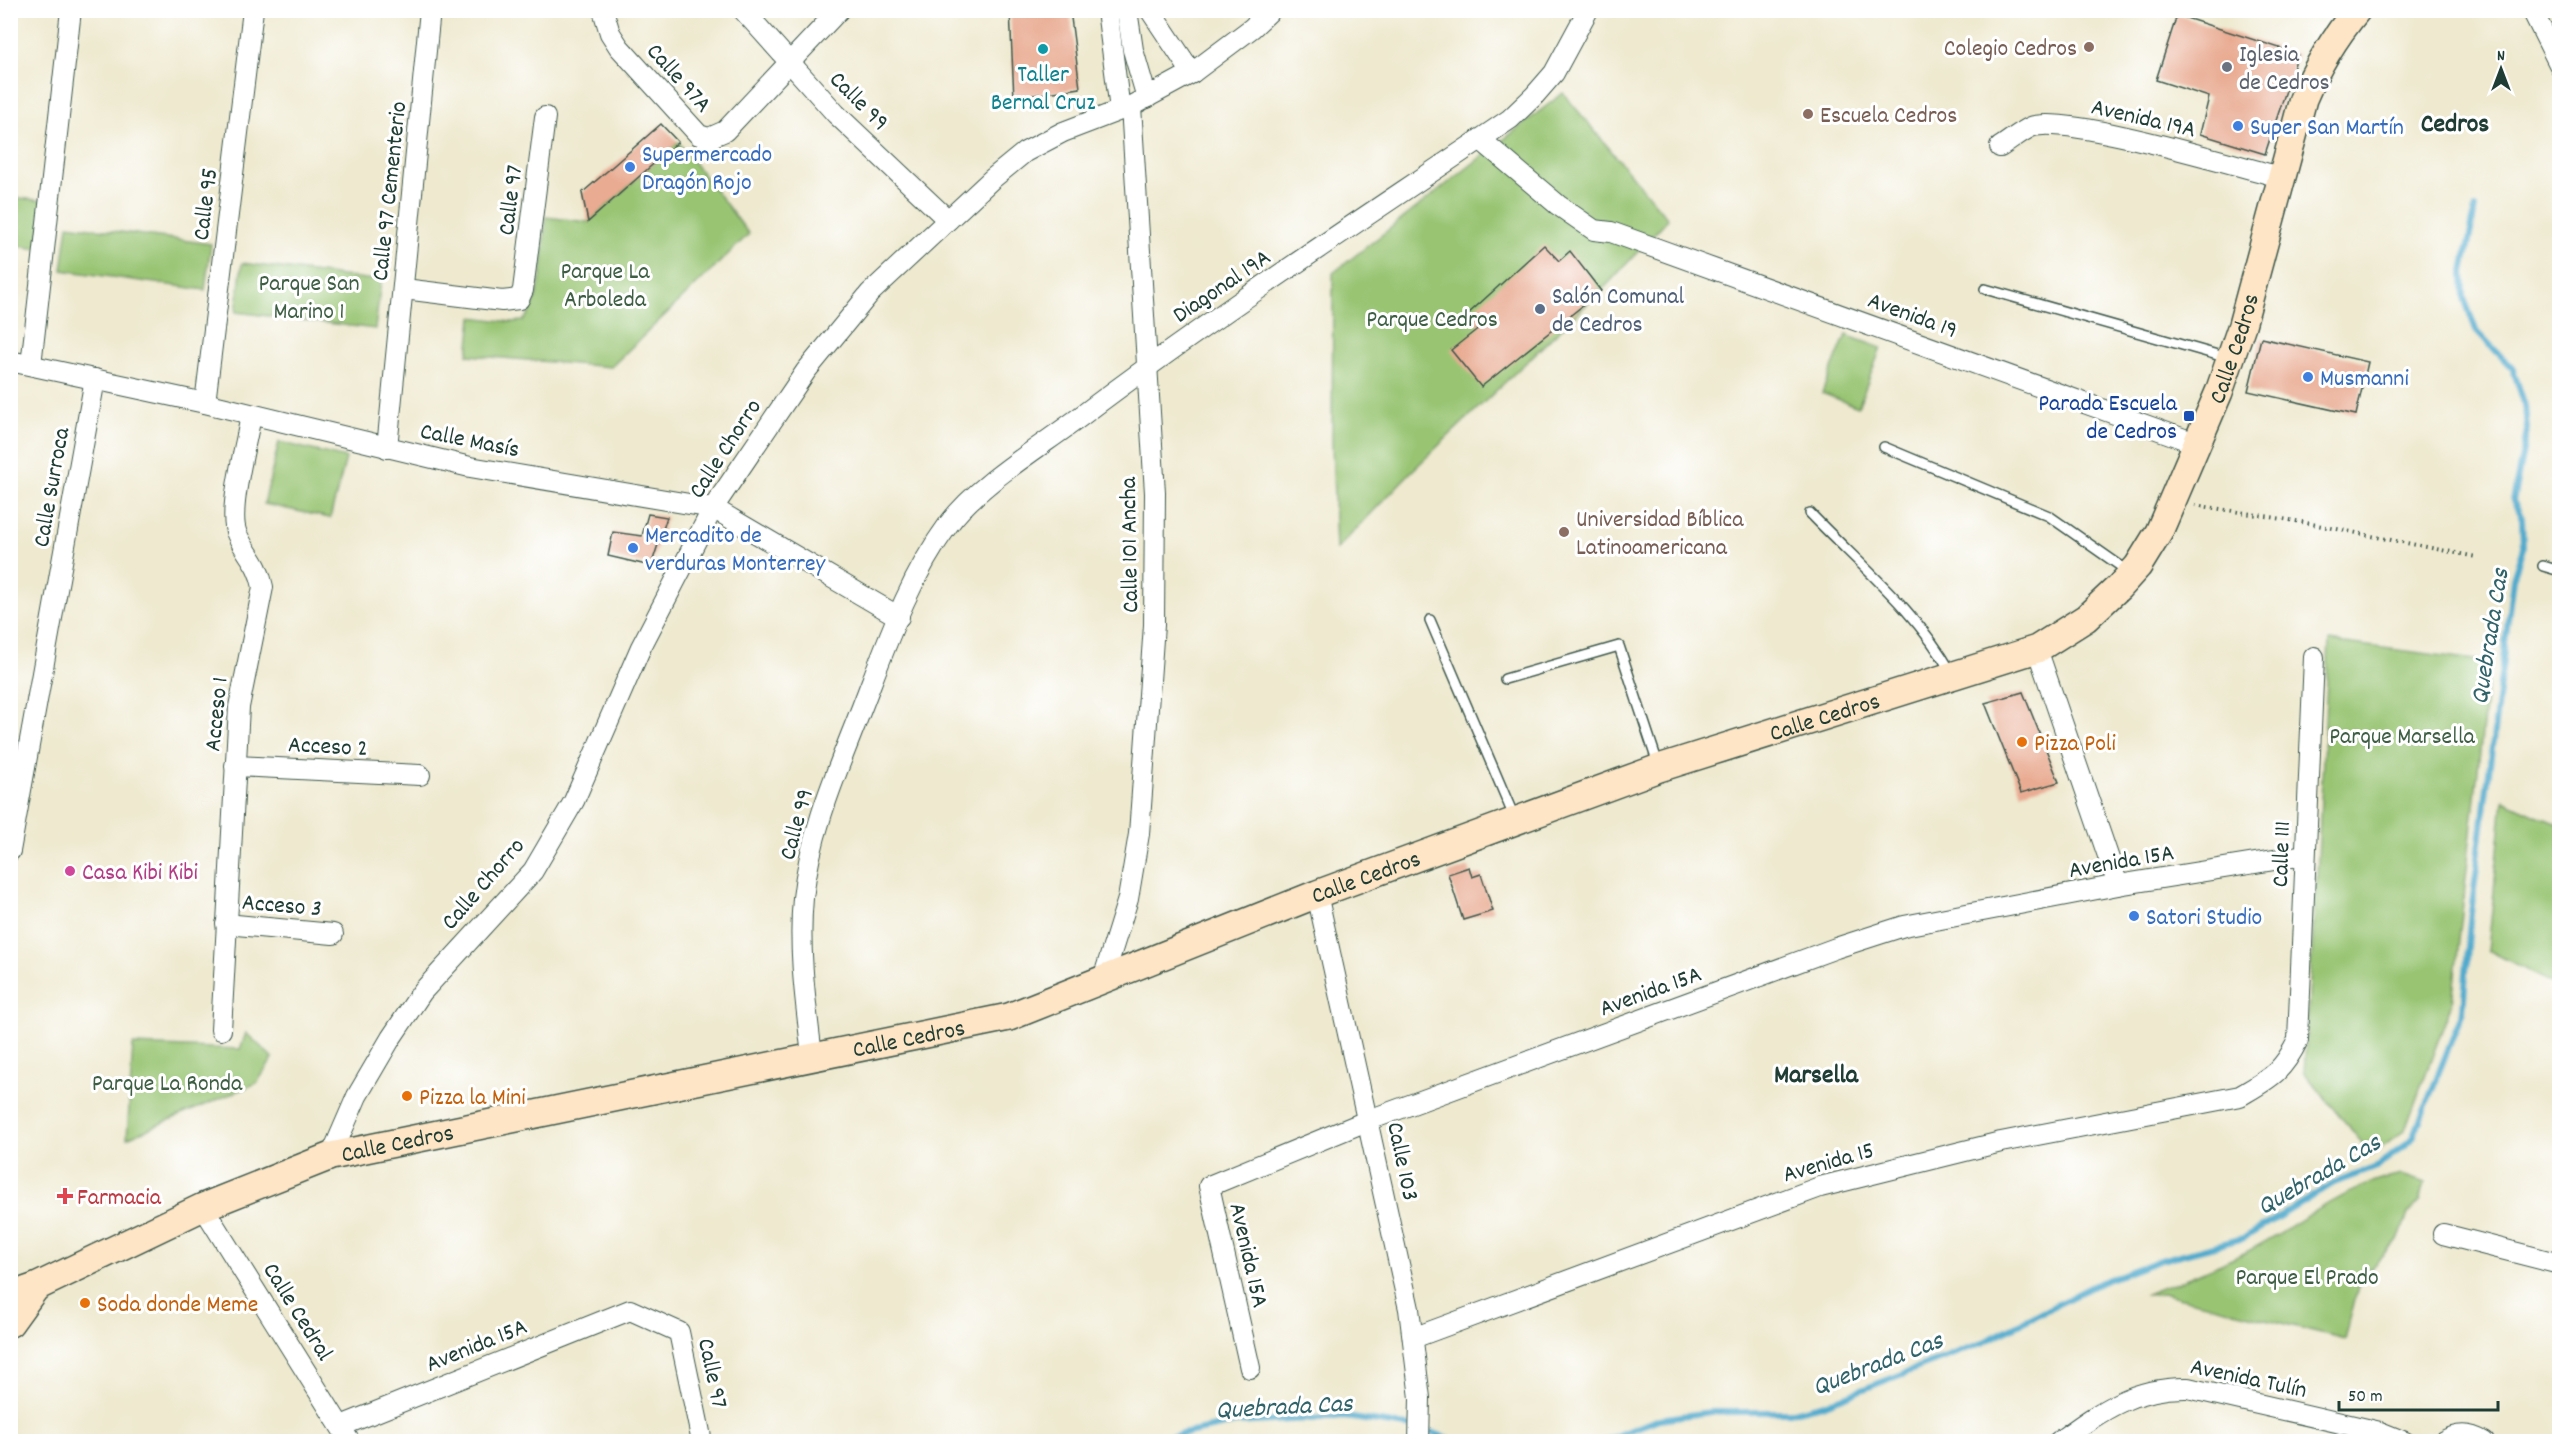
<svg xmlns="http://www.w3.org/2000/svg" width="2570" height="1452" font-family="Dekko,sans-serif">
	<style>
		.green { fill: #99c573; stroke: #5c8154; stroke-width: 1.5 }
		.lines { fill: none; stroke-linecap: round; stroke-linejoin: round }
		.stream { stroke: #4faacd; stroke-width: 6 }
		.building { fill: #e9ac93 }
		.lane-casing { stroke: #3e574b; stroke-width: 12 }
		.street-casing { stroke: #3e574b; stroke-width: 22 }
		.secondary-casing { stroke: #3e574b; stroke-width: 30 }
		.path { stroke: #3e574b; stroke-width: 4; stroke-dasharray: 1.5 4.5; stroke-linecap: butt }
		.lane { stroke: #fff; stroke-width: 9 }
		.street { stroke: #fff; stroke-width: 20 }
		.secondary { stroke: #fee5c5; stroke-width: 27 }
		.education-dot { fill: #8d6e63; stroke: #fff; stroke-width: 2 }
		.culture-dot { fill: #0f9aa8; stroke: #fff; stroke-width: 2 }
		.worship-dot { fill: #6b7280; stroke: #fff; stroke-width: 2 }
		.shop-dot { fill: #3f7fe0; stroke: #fff; stroke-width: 2 }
		.service-dot { fill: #5c6f8a; stroke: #fff; stroke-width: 2 }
		.transit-dot { fill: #1a4fb4; stroke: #fff; stroke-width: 2 }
		.food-dot { fill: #e8710a; stroke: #fff; stroke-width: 2 }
		.hotel-dot { fill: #d1479c; stroke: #fff; stroke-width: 2 }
		.health-dot { fill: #e0444e; stroke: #fff; stroke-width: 2 }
		.labels { text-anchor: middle; stroke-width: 6; stroke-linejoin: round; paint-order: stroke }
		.education-label { font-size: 24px; fill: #785e54; stroke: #fff; text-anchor: start }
		.worship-label { font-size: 24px; fill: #5b616d; stroke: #fff; text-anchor: start }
		.culture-label { font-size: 24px; fill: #0d838f; stroke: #fff }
		.street-label { font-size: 24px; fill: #1f3d34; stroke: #fff }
		.shop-label { font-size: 24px; fill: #366cbe; stroke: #fff; text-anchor: start }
		.park-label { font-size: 24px; fill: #3e5f44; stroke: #fff }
		.service-label { font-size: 24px; fill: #4e5e75; stroke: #fff; text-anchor: start }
		.transit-label { font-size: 24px; fill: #164399; stroke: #fff; text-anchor: end }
		.food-label { font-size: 24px; fill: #c56008; stroke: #fff; text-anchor: start }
		.hotel-label { font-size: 24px; fill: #b23c85; stroke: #fff; text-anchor: start }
		.health-label { font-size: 24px; fill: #be3a42; stroke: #fff; text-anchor: start }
		.neighbourhood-label { font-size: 26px; font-weight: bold; fill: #1f3d34; stroke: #fff }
		.water-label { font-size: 26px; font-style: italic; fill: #30636a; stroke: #fff }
	</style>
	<rect width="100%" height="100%" fill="#fff"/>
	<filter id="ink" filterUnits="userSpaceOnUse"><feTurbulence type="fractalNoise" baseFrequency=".0167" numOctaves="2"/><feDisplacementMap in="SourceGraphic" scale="12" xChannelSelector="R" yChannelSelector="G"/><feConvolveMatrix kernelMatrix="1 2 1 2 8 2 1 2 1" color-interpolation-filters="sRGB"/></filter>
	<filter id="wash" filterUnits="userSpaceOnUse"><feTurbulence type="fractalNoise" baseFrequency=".008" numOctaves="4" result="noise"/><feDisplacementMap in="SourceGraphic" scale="24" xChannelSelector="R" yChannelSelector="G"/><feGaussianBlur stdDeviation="1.35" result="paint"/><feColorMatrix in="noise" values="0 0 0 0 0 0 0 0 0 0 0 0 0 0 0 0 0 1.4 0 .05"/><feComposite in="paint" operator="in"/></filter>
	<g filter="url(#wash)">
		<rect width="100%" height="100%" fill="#eee9cf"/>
		<g class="green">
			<polygon points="1563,93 1668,219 1607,285 1411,472 1336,550 1332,443 1333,273"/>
			<path d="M678,142L749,234L611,367L468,355L472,317L511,322L523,321C545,297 543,249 546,217L588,222Z"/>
			<polygon points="11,197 44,201 38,249 11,245"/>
			<polygon points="68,225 211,244 205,290 62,270"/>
			<polygon points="242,263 381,281 375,329 236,312"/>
			<polygon points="1846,335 1881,348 1858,407 1822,393"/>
			<polygon points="279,442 346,458 330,518 264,504"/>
			<polygon points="2329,641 2490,662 2452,1003 2405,1130 2372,1155 2304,1072 2318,859"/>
			<polygon points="2503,800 2559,825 2559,987 2488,950"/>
			<polygon points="246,1033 273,1058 257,1083 127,1138 133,1045 240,1049"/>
			<path d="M2402,1175L2425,1183L2420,1201L2408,1214L2398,1240L2360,1279L2345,1339L2166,1294L2144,1295C2179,1281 2216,1268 2250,1250C2304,1222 2340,1187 2402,1175Z"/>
		</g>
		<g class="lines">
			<g class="stream">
				<polyline points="1146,1442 1234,1423 1345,1417 1420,1428 1458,1442"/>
				<polyline points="1601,1442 1659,1419 1711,1412 1793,1412 1825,1404 1982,1343 2101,1282 2161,1260 2244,1238 2334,1183 2379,1166 2413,1138 2463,1011 2470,921 2490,764 2513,579 2523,548 2522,518 2513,501 2527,430 2525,406 2513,369 2476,330 2464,298 2463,272 2475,209"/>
			</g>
		</g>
		<g id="blocks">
			<g class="building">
				<polygon points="1010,10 1070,10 1080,88 1014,98"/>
				<polygon points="2177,15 2298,54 2265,154 2200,134 2209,97 2156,80"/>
				<polygon points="661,124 678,142 588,222 582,193"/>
				<polygon points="1544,245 1559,261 1570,251 1601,291 1481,387 1451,350 1480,327 1468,314"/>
				<polygon points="2261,338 2368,362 2356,415 2248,391"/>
				<polygon points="648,514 667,517 651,566 608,556 613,532 642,536"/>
				<polygon points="2023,692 2059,782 2021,793 1985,703"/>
				<polygon points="1469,867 1472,877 1481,874 1493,911 1463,920 1448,874"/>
			</g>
		</g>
	</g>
	<g filter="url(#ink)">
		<use href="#blocks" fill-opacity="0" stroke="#3e574b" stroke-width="1.5"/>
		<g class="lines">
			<g class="lane-casing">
				<g id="lane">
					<polyline points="1985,289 2228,358"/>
					<polyline points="1884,447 2049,516 2129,572"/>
					<path d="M1810,513C1858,563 1917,611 1951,672"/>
					<polyline points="2543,566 2560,571"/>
					<polyline points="1430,620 1515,819"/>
					<polyline points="1505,679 1619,646 1658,764"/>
				</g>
			</g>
			<g class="street-casing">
				<g id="street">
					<polyline points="603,10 610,33 619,47 699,135 709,138 725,131 839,10"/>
					<polyline points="743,10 836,114 948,220"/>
					<polyline points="1107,10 1120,110"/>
					<polyline points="1127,10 1133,50 1147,98"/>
					<polyline points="1150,10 1192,73"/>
					<polyline points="2532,10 2560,66"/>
					<polyline points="1480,139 1558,205 1594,230 1611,232 2198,444"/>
					<path d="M2000,147C2010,141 2020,132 2031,127C2065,114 2237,166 2281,177"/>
					<polyline points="404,289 502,301 519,299 523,290 545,117"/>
					<polyline points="10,361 205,403 470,467 713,508 899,617"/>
					<polyline points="31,365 71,10"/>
					<polyline points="205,403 253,10"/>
					<polyline points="387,448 430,10"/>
					<polyline points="2037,649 2118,885"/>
					<polyline points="235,766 420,775"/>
					<polyline points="10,851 95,379"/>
					<polyline points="1317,894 1409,1309 1420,1398 1419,1442"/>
					<polyline points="226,924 333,934"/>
					<polyline points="1103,979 1128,899 1139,834 1154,625 1155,493 1131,106"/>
					<path d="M221,1030L239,707L263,587C258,561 246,555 237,534C227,512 247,441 251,415"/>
					<path d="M812,1056C806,1004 798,951 803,898C810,831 838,769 862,707C886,645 909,578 948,525C978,484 1039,448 1080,417C1219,312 1366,217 1510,119L1534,96L1554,73L1588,10"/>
					<polyline points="331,1156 357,1096 391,1038 422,992 533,871 574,801 641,647 713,508 806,371 870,293 992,179 1025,152 1063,132 1131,106 1192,73 1252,28 1271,10"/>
					<polyline points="203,1207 350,1442"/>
					<polyline points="2443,1234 2560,1264"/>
					<path d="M1413,1338L1820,1187L2001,1142L2240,1096C2270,1078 2282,1073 2298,1040L2314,657"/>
					<polyline points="1250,1368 1209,1186 1369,1120 1836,948 1904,926 2118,885 2305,855"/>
					<polyline points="341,1426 630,1310 679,1332 702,1442"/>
					<path d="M2058,1442C2101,1411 2133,1387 2188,1388L2380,1432L2405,1442"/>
					<path d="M2442,1442C2457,1433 2469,1433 2484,1442"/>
				</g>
			</g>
			<g class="secondary-casing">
				<g id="secondary">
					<path id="s1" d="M10,1296L36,1287L203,1207L331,1156L1009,1017L1317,894L1659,768L2037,649L2086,618L2119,587L2138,566L2159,532L2219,392L2242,325L2303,99C2317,66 2334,38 2357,10"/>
					<polyline points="10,1323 36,1287"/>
				</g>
			</g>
			<polyline class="path" points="2195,505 2302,522 2476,557"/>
			<use href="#lane" class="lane"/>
			<use href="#street" class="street"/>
			<use href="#secondary" class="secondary"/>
		</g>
	</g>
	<g class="education-dot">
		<circle cx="2089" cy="47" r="6"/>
		<circle cx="1808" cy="114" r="6"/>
		<circle cx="1564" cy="532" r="6"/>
	</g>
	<circle class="culture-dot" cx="1043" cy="49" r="6"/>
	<circle class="worship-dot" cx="2227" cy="67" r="6"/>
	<g class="shop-dot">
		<circle cx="2238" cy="126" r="6"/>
		<circle cx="630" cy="167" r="6"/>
		<circle cx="2308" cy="377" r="6"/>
		<circle cx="633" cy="548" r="6"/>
		<circle cx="2134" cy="916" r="6"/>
	</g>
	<circle class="service-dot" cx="1540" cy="309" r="6"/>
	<rect class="transit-dot" x="2183" y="410" width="12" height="12" rx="3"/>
	<g class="food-dot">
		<circle cx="2022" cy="742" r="6"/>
		<circle cx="407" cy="1096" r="6"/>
		<circle cx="85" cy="1303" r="6"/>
	</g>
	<circle class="hotel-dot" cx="70" cy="871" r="6"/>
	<path class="health-dot" d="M62 1187h6v6h6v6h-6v6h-6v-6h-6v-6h6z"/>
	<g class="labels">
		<g class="education-label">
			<text x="2077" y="55" text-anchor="end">Colegio Cedros</text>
			<text x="1820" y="122">Escuela Cedros</text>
			<text x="1576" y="526">Universidad Bíblica<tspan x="1576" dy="28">Latinoamericana</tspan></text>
		</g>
		<g class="worship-label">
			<text x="2239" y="61">Iglesia<tspan x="2239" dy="28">de Cedros</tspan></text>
		</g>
		<g class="culture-label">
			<text x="1043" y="81">Taller<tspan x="1043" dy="28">Bernal Cruz</tspan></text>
		</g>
		<g class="street-label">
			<text transform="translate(680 77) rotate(48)" y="8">Calle 97A</text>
			<text transform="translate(860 100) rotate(45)" y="8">Calle 99</text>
			<text transform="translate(2144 117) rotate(13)" y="8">Avenida 19A</text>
			<text transform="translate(388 191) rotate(-84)" y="8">Calle 97 Cementerio</text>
			<text transform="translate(509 200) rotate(-83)" y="8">Calle 97</text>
			<text transform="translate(204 204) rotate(-83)" y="8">Calle 95</text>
			<text transform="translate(1221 285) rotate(-34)" y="8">Diagonal 19A</text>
			<text transform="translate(1913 314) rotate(20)" y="8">Avenida 19</text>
			<text dy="8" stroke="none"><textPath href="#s1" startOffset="2505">Calle Cedros</textPath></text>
			<text transform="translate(470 439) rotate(11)" y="8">Calle Masís</text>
			<text transform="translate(724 448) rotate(-57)" y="8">Calle Chorro</text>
			<text transform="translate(50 487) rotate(-80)" y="8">Calle Surroca</text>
			<text transform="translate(1128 545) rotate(-91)" y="8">Calle 101 Ancha</text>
			<text transform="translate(215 714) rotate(-84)" y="8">Acceso 1</text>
			<text dy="8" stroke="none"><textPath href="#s1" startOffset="1912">Calle Cedros</textPath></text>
			<text transform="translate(328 745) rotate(3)" y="8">Acceso 2</text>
			<text transform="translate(795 824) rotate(-75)" y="8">Calle 99</text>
			<text transform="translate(2280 854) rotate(-88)" y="8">Calle 111</text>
			<text transform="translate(2121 860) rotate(-10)" y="8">Avenida 15A</text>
			<text dy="8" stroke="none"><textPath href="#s1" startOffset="1426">Calle Cedros</textPath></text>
			<text transform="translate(482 883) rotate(-49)" y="8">Calle Chorro</text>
			<text transform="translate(282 904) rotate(5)" y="8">Acceso 3</text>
			<text transform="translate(1650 990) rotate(-20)" y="8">Avenida 15A</text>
			<text dy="8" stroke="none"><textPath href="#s1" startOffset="940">Calle Cedros</textPath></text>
			<text dy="8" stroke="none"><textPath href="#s1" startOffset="418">Calle Cedros</textPath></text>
			<text transform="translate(1404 1161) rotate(78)" y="8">Calle 103</text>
			<text transform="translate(1828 1161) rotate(-16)" y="8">Avenida 15</text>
			<text transform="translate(1250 1255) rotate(77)" y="8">Avenida 15A</text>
			<text transform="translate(299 1311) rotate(58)" y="8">Calle Cedral</text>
			<text transform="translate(476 1344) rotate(-22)" y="8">Avenida 15A</text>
			<text transform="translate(714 1373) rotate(78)" y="8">Calle 97</text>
			<text transform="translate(2249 1377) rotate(12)" y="8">Avenida Tulín</text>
		</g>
		<g class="shop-label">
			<text x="2250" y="134">Super San Martín</text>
			<text x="642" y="161">Supermercado<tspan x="642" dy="28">Dragón Rojo</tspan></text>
			<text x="2320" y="385">Musmanni</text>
			<text x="645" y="542">Mercadito de<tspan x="645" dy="28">verduras Monterrey</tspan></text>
			<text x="2146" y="924">Satori Studio</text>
		</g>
		<g class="park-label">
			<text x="605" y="278">Parque La<tspan x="605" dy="28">Arboleda</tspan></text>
			<text x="309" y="290">Parque San<tspan x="309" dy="28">Marino 1</tspan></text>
			<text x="1432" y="326">Parque Cedros</text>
			<text x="2402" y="743">Parque Marsella</text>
			<text x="167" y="1090">Parque La Ronda</text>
			<text x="2307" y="1284">Parque El Prado</text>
		</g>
		<g class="service-label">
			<text x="1552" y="303">Salón Comunal<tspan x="1552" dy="28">de Cedros</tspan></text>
		</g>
		<g class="transit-label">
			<text x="2177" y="410">Parada Escuela<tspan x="2177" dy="28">de Cedros</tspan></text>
		</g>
		<g class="food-label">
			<text x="2034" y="750">Pizza Poli</text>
			<text x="419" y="1104">Pizza la Mini</text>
			<text x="97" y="1311">Soda donde Meme</text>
		</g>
		<g class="hotel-label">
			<text x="82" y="879">Casa Kibi Kibi</text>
		</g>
		<g class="health-label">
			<text x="77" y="1204">Farmacia</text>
		</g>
		<g class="neighbourhood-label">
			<text x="2455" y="131">Cedros</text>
			<text x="1816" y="1082">Marsella</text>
		</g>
		<g class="water-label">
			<text transform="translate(2488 636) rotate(-81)" y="9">Quebrada Cas</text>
			<text transform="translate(2318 1173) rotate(-30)" y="9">Quebrada Cas</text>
			<text transform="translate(1877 1362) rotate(-21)" y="9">Quebrada Cas</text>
			<text transform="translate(1284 1405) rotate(-3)" y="9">Quebrada Cas</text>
		</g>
	</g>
	<rect width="2570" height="1452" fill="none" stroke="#fff" stroke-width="36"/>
	<g transform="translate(2501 69)" stroke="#ffffff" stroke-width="4.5" paint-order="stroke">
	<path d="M0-4.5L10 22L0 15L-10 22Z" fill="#1f3d34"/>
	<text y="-9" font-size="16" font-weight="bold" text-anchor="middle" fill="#1f3d34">N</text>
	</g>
	<path d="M2339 1401v9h159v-9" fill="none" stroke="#1f3d34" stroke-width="3"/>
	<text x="2348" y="1401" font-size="18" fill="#1f3d34" stroke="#ffffff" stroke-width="4.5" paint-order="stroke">50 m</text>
</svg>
